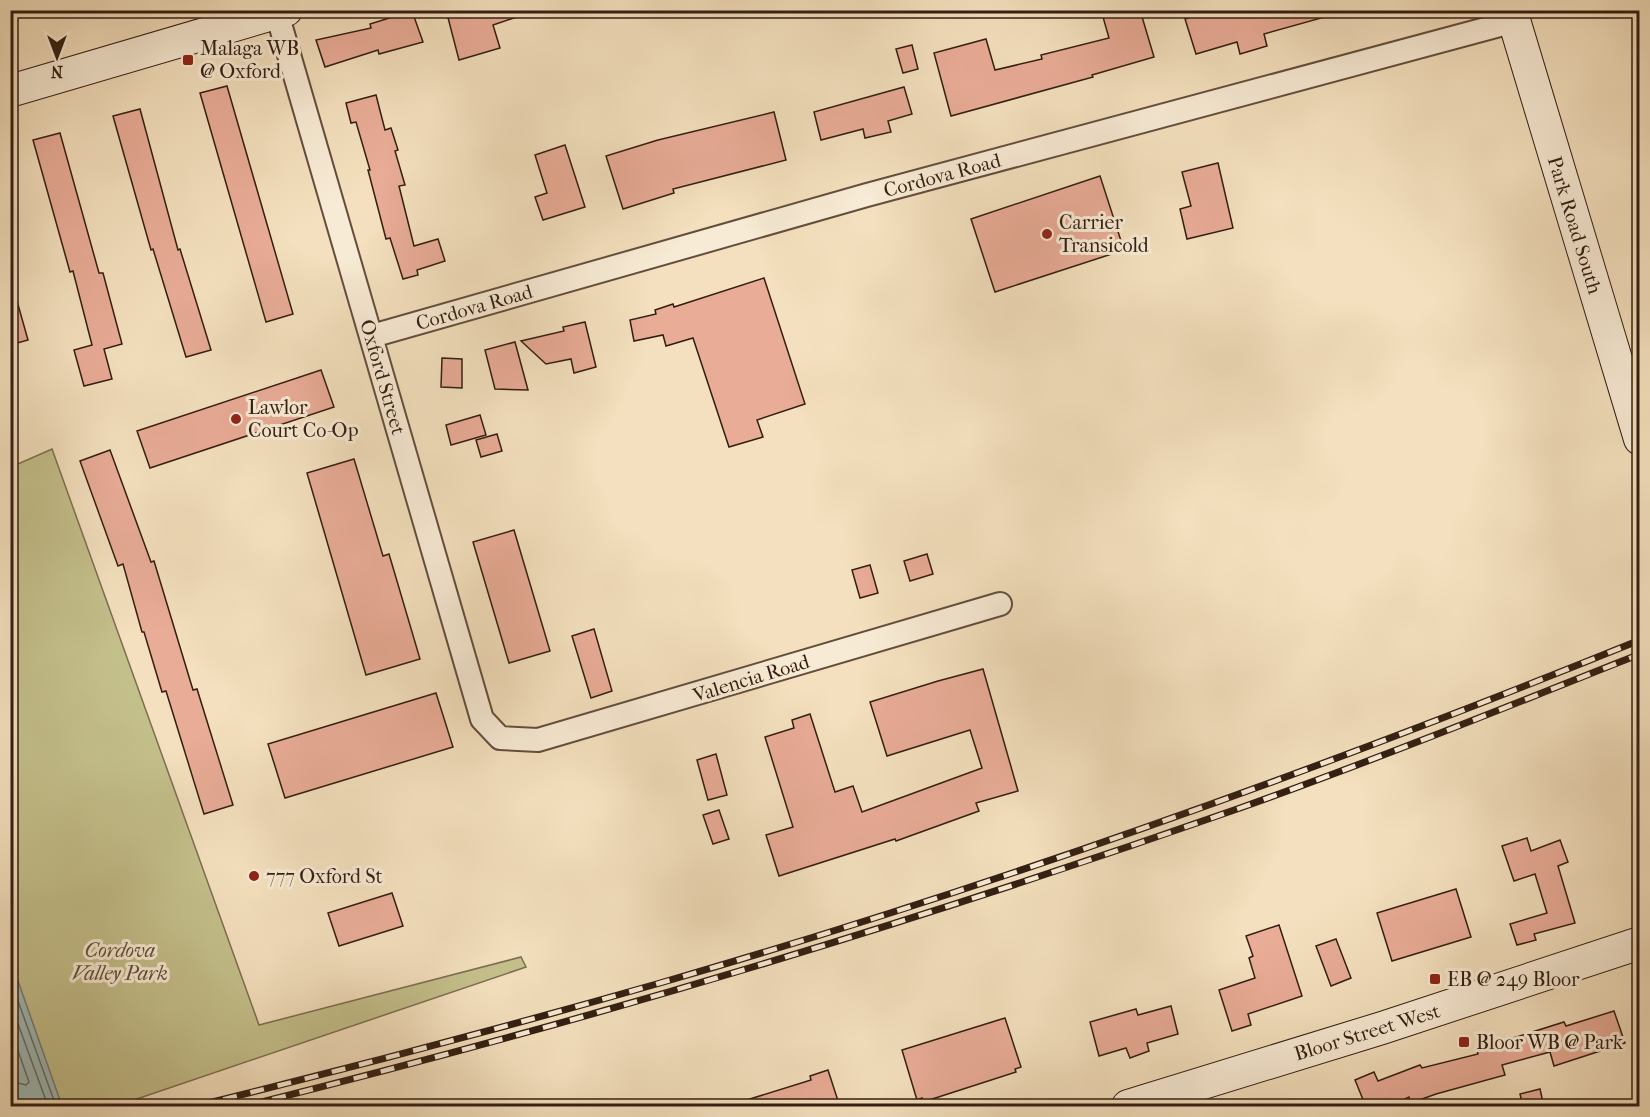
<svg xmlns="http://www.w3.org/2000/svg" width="1650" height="1117" font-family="'IM FELL French Canon',serif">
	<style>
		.green { fill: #c4c08c; stroke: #7c6f4f; stroke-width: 1.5 }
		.water { fill: #9ebbb9; stroke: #737c76; stroke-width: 1.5 }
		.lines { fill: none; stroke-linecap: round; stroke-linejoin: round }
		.shore { stroke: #686c66; stroke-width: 1.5 }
		.building { fill: #e9ac97; stroke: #331e12; stroke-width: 1.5 }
		.street-casing { stroke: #634e3d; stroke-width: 26 }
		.secondary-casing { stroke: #331e12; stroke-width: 34 }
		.street { stroke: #f8ebd5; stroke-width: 22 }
		.secondary { stroke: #f8ebd5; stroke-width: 32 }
		.rail-casing { stroke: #331e12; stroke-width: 7 }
		.rail { stroke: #f8ebd5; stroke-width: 4.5; stroke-dasharray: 14; stroke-linecap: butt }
		.poi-dot { fill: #8f2418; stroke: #f8ebd5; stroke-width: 2 }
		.labels { text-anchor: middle; stroke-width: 6; stroke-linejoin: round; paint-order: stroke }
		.poi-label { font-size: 20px; fill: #331e12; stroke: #f8ebd5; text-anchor: start }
		.street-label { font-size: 20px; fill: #331e12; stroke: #f8ebd5 }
		.park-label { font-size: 20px; font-style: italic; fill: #5e4f37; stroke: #f8ebd5 }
	</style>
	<rect width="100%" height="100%" fill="#f4e0be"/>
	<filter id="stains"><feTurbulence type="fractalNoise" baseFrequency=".00333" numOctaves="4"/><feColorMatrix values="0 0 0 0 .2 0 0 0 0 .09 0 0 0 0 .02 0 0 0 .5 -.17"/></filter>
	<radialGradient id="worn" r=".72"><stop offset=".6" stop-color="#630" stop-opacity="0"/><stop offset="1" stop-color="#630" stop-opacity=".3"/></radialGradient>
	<polygon class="green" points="52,449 259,1025 521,957 526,967 128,1102 111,1106 62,1106 56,1091 12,1101 14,1106 11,1106 11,467"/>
	<polygon class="water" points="11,961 62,1106 14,1106 11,1096"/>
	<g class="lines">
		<g class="shore">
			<polyline points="10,979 56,1106"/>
			<polyline points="10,1002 48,1106"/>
			<polyline points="10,1028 29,1082 26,1085 10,1081"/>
		</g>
	</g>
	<g class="building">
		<polygon points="446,10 529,10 529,13 493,25 500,48 459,60"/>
		<polygon points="1101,10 1140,10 1154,57 1092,75 1093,77 951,116 934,53 986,39 995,70 1042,59 1041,55 1109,38"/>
		<polygon points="1213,10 1332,10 1332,15 1264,34 1267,46 1240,54 1237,42 1196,54 1185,19"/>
		<polygon points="412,11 423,42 379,54 378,50 325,67 316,40 371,28 370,24"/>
		<polygon points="912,45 918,69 903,73 896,49"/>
		<polygon points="227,86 293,314 266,322 200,93"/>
		<polygon points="904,87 912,114 888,121 891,132 865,138 863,129 821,140 814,112"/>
		<polygon points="376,95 385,130 391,128 398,150 395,151 405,185 399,186 414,246 438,239 445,261 417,270 418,275 403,279 390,238 386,239 368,170 370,170 356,122 351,123 346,103"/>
		<polygon points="140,109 178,250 180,249 211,350 186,357 153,249 151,250 113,116"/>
		<polygon points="774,112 786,160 673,189 674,193 623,209 606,156 658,140"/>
		<polygon points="60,133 99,273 103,273 122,344 104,349 112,379 84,386 74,350 92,345 73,271 70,272 33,140"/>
		<polygon points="565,145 585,207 543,220 535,197 547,193 535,155"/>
		<polygon points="1218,163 1233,228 1187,239 1180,209 1191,206 1182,172"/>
		<polygon points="1100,176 1124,250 995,292 971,219"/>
		<polygon points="764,278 805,404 757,420 763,437 729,447 693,338 666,346 663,335 634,341 630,320 656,314 655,310 673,304 674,307"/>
		<polygon points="15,294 28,340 10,345 10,295"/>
		<polygon points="585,322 596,367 574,373 571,359 546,364 521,341 564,331 563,327"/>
		<polygon points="515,342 528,390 495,389 485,350"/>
		<polygon points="442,358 462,359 462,388 441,387"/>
		<polygon points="321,370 334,407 150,468 137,431"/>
		<polygon points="480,415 486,435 451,445 446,425"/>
		<polygon points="497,434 502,451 481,457 476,440"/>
		<polygon points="110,450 151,562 154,561 193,690 197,689 233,805 204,814 166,691 162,692 144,632 142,632 123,564 118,566 80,461"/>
		<polygon points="354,459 383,556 389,554 420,659 366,675 307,473"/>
		<polygon points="514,530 550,651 509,663 473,542"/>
		<polygon points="927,554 933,574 910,581 904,561"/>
		<polygon points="870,565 878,593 860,598 852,570"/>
		<polygon points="594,629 612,691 591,698 572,636"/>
		<polygon points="983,669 1018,791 976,803 979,811 896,841 895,839 779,876 766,835 793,827 765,737 794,728 792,720 810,714 835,792 853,786 862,812 982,768 970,730 887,756 870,702 938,681"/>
		<polygon points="436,693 453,747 285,798 268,744"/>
		<polygon points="716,754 727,795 708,800 697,760"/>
		<polygon points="719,810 729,839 713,844 703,815"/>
		<polygon points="1527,838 1531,851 1560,840 1568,862 1558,866 1575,923 1534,934 1536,940 1517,945 1510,924 1547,913 1535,874 1514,881 1502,846"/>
		<polygon points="1456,889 1471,937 1392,961 1377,913"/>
		<polygon points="392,893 403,926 339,946 328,913"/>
		<polygon points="1279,925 1302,996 1248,1014 1251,1025 1232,1031 1219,990 1255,978 1249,958 1253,956 1246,936"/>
		<polygon points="1336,939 1351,978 1331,986 1316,946"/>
		<polygon points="1171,1006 1178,1034 1147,1043 1149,1051 1130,1058 1126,1048 1099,1056 1090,1022 1136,1009 1138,1015"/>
		<polygon points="1614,1011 1625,1043 1554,1066 1550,1052 1502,1065 1505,1075 1436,1094 1411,1103 1409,1097 1388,1107 1366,1107 1355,1080 1374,1072 1378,1081 1420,1065 1422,1068 1478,1054 1477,1050 1511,1041 1510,1039 1564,1022 1566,1026"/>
		<polygon points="1005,1018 1021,1067 1015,1069 1016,1072 923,1102 922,1098 917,1100 902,1050"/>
		<polygon points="828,1070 840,1107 738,1107 737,1103 811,1080 810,1076"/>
		<polygon points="1540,1089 1544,1107 1523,1107 1520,1094"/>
	</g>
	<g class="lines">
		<g class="street-casing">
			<g id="street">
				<polyline points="276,10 482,719 500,738 538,740 1000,604"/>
				<polyline points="372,336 867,195 1515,21"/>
			</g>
		</g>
		<g class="secondary-casing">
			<g id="secondary">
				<polyline points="1511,10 1640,439"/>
				<polyline points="10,91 286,10"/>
				<polyline points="1128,1106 1382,1028 1640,943"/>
			</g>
		</g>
		<use href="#street" class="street"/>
		<use href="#secondary" class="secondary"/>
		<g class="rail-casing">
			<g id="rail">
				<path d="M196,1106C351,1068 506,1027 660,983C993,887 1319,770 1640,640"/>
				<path d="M245,1106C582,1023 913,923 1240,808C1375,760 1507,707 1640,654"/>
			</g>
		</g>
		<use href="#rail" class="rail"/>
	</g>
	<g class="poi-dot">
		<rect x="182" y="54" width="12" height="12" rx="3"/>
		<circle cx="1047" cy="234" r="6"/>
		<circle cx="236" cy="419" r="6"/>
		<circle cx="254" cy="876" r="6"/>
		<rect x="1429" y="973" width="12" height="12" rx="3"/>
		<rect x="1458" y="1036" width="12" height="12" rx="3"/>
	</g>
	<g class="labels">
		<g class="poi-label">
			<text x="200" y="55">Malaga WB<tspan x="200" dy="23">@ Oxford</tspan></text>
			<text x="1059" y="229">Carrier<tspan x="1059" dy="23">Transicold</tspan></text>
			<text x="248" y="414">Lawlor<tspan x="248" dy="23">Court Co-Op</tspan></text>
			<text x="266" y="883">777 Oxford St</text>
			<text x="1447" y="986">EB @ 249 Bloor</text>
			<text x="1476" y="1049">Bloor WB @ Park</text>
		</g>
		<g class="street-label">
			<text transform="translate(942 175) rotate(-15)" y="7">Cordova Road</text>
			<text transform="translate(1575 225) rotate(73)" y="7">Park Road South</text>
			<text transform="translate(474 307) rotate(-16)" y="7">Cordova Road</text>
			<text transform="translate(383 377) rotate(74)" y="7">Oxford Street</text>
			<text transform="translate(751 678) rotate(-17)" y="7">Valencia Road</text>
			<text transform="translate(1367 1032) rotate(-17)" y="7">Bloor Street West</text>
		</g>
		<g class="park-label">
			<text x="120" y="957">Cordova<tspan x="120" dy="23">Valley Park</tspan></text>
		</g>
	</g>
	<rect width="1650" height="1117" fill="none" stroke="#f4e0be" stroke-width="36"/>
	<rect x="12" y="12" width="1626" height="1093" fill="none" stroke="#331e12" stroke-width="3"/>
	<rect x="18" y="18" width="1614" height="1081" fill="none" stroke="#331e12" stroke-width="1.5"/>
	<g transform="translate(57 57) rotate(180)" stroke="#f8ebd5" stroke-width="4.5" paint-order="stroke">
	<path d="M0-4.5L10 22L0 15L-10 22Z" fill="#331e12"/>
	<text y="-9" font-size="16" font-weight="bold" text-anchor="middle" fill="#331e12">N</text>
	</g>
	<rect width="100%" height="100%" filter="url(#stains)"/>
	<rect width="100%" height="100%" fill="url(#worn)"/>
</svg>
